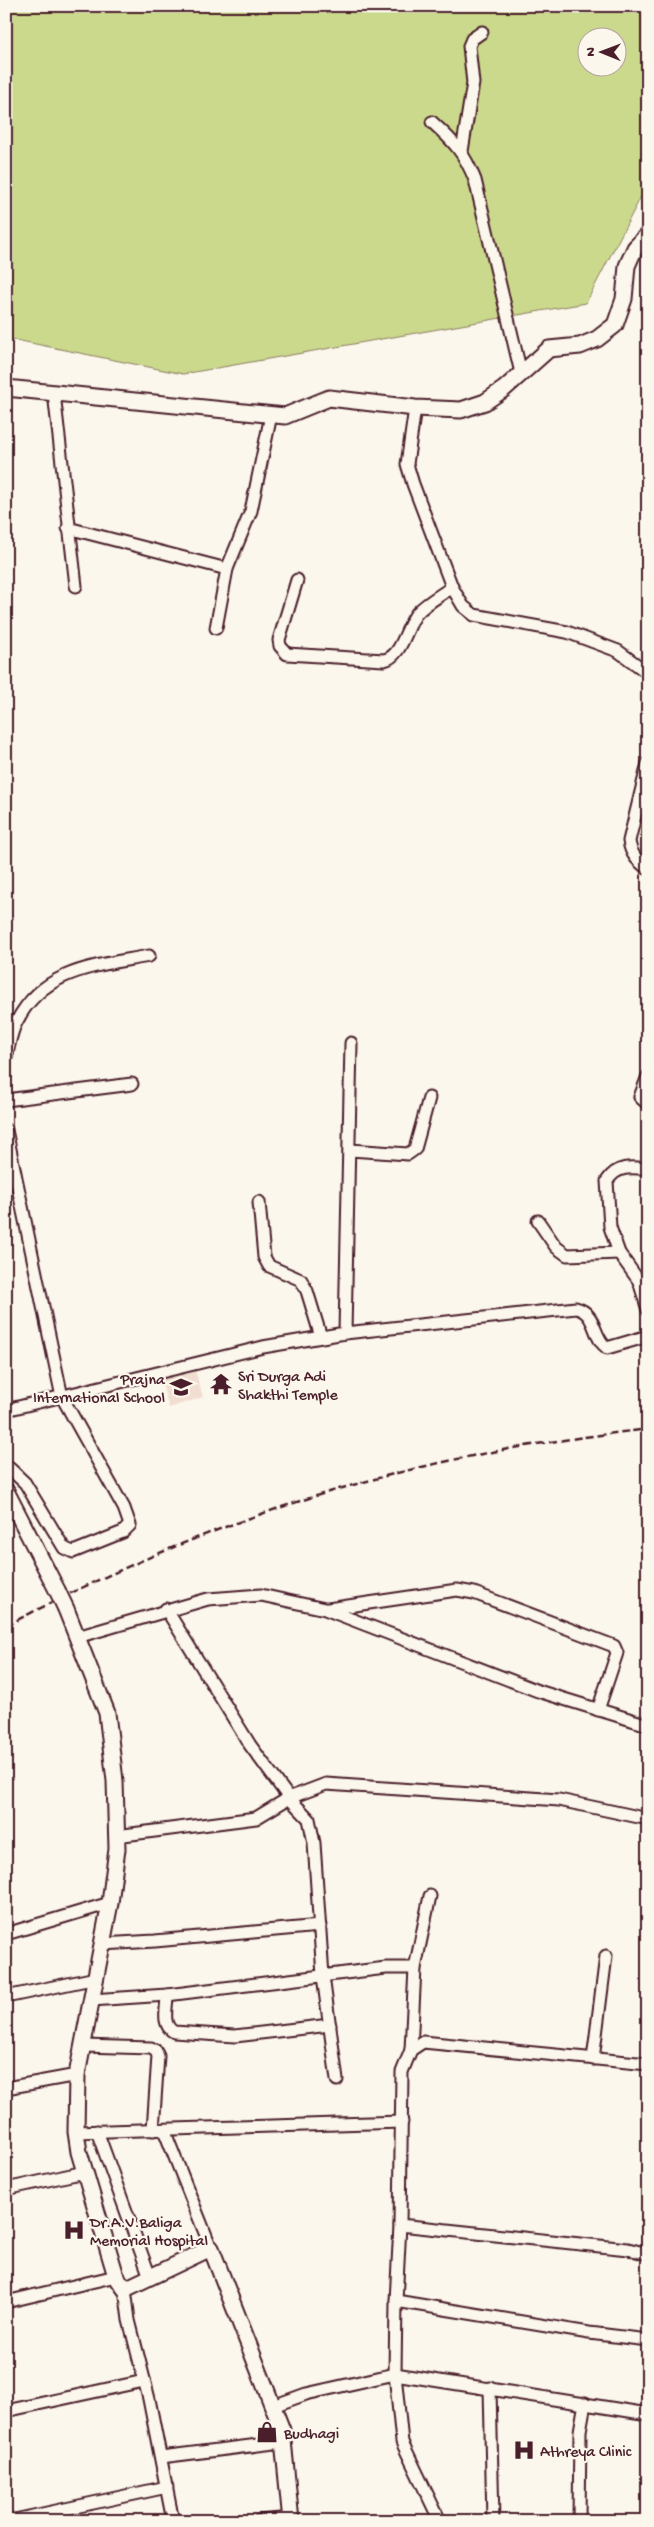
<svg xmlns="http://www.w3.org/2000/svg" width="654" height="2527" font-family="'Gochi Hand',sans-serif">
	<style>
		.built { fill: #f1ded1 }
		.green { fill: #cbd98d; stroke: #8a7c5c; fill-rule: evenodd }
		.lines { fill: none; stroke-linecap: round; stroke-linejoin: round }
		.street-casing { stroke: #4a1f2b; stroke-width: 15 }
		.secondary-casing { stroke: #4a1f2b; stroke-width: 19 }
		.street { stroke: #fbf7ec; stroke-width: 11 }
		.secondary { stroke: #fbf7ec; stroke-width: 15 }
		.rail { stroke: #4a1f2b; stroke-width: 2.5; stroke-dasharray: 8 4; stroke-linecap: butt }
		.secondary-bridge-casing { stroke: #4a1f2b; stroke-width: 19; stroke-linecap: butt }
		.secondary-bridge { stroke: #fbf7ec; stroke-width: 15 }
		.labels { text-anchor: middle; stroke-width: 4.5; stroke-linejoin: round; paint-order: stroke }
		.poi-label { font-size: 16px; fill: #4a1f2b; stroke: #fbf7ec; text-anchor: start }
	</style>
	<rect width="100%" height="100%" fill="#fbf7ec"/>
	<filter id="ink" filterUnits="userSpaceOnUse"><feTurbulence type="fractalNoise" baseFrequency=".02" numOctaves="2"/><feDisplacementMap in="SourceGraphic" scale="10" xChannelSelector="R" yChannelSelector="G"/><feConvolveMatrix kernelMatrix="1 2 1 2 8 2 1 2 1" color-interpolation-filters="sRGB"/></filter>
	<g filter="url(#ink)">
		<polygon class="built" points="194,1367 203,1397 169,1408 160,1377"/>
		<path class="green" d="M6,6H648V183L586,303L183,374L6,338ZM586,38H616V68H586Z"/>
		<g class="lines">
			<g class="street-casing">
				<g id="street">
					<path d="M432,122C454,142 464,152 475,180L521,373"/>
					<polyline points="462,151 473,83 469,46 472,39 482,32"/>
					<polyline points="54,393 76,586"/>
					<polyline points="415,408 407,464 413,484 452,587 463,606 474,615 567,632 618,651 648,673"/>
					<polyline points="68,528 227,569"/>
					<path d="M297,580L279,640L280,646L287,654L384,660C402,657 406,626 417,613C426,603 441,595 452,587"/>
					<polyline points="216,628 227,569 251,511 271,415"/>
					<path d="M648,763L629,841C631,855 637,860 648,869"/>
					<path d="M6,1058C9,1046 11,1031 17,1021C44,968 98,966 149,956"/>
					<polyline points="648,1076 640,1097 648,1104"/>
					<polyline points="6,1100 132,1084"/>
					<polyline points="6,1130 62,1397 124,1508 130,1525 123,1532 73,1552 64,1548 25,1483 6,1465"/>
					<polyline points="350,1150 408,1154 415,1149 429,1098"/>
					<path d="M648,1169C631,1167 617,1165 607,1181L610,1227L619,1253L639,1281L648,1310"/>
					<polyline points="259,1202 264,1257 269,1266 301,1280 307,1291 321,1337"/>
					<polyline points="538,1221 556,1247 567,1255 619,1253"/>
					<polyline points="345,1333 351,1043"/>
					<path d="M6,1410L263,1347L345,1333L576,1308C597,1313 592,1337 607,1348L648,1336"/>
					<polyline points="166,1609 250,1745 289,1798 309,1819 314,1843 323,1976 337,2080"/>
					<polyline points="328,1609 457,1590 474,1593 614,1646 617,1653 598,1710"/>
					<polyline points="77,1637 208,1599 261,1595 325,1609 538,1691 648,1725"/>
					<polyline points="116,1836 256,1818 289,1798 326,1784 559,1800 648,1819"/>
					<polyline points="6,1934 110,1903"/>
					<polyline points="102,1944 155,1941 320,1926"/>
					<path d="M167,1995C167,2008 161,2025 174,2032L235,2036L330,2025"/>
					<polyline points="6,1997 96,1978"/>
					<polyline points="91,2000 167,1995 386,1968 415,1968"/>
					<polyline points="83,2046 151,2048 156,2051 158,2056 153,2130"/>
					<polyline points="411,2050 415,1968 430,1896"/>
					<polyline points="593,2059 606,1956"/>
					<polyline points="648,2064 423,2042 411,2050 402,2072 400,2225 628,2249 648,2254"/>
					<polyline points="6,2088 77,2075"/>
					<polyline points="164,2130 211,2248"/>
					<polyline points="97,2131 150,2277"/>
					<polyline points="76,2132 402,2122"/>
					<polyline points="6,2189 85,2172"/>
					<polyline points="125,2289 129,2320 149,2399 173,2521"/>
					<polyline points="396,2301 400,2225"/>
					<polyline points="6,2302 116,2276"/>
					<polyline points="490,2388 493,2521"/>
					<polyline points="273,2406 306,2394 395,2374 396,2301 589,2333 648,2340"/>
					<polyline points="6,2411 144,2381"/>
					<polyline points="161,2457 283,2442"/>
					<polyline points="10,2521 167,2487"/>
					<polyline points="259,2521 291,2518"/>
					<polyline points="440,2521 402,2442 395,2374 648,2414"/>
					<polyline points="579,2521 580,2431 585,2403"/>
				</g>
			</g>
			<g class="secondary-casing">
				<g id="secondary">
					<polyline points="6,388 285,416 329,398 415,408 461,410 485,402 504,389 549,349 580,346 597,339 615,325 624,299 627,266 635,248 648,234"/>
					<polyline points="6,1491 57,1590"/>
					<polyline points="66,1609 107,1713 115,1781 117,1849 110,1903 77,2075 76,2132 79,2152 116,2276 125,2289 211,2248 282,2430 291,2521"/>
				</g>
			</g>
			<use href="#street" class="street"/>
			<use href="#secondary" class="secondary"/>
			<path class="rail" d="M6,1626C153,1548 309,1489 472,1456C530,1444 589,1436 648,1429"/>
			<g class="secondary-bridge-casing">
				<polyline id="secondary-bridge" points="57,1590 66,1609"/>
			</g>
			<use href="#secondary-bridge" class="secondary-bridge"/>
		</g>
	</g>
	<defs>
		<g id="temple-bare" transform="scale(1.725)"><path d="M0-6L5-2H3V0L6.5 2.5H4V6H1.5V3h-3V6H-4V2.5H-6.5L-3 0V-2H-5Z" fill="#4a1f2b" stroke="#fbf7ec" stroke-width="2.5" paint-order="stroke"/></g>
		<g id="school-bare" transform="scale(1.725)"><path d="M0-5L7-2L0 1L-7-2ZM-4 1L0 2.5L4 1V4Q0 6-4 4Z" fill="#4a1f2b" stroke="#fbf7ec" stroke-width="2.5" paint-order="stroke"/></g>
		<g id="hospital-bare" transform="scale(1.725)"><path d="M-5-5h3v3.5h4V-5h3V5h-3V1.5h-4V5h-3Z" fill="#4a1f2b" stroke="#fbf7ec" stroke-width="2.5" paint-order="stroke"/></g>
		<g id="shop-bare" transform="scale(1.725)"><path d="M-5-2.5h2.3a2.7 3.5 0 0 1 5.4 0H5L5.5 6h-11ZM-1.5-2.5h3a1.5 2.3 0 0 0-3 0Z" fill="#4a1f2b" stroke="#fbf7ec" stroke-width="2.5" paint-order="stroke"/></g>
	</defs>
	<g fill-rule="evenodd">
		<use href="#temple-bare" x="221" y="1384"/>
		<use href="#school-bare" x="181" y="1387"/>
		<use href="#hospital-bare" x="74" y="2230"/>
		<use href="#shop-bare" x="267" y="2432"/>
		<use href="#hospital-bare" x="524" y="2450"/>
	</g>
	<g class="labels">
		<g class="poi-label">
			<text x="238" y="1381">Sri Durga Adi<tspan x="238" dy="18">Shakthi Temple</tspan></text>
			<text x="165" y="1384" text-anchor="end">Prajna<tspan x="165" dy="18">International School</tspan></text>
			<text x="90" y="2227">Dr.A.V.Baliga<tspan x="90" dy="18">Memorial Hospital</tspan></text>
			<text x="284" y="2438">Budhagi</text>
			<text x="540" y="2456">Athreya Clinic</text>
		</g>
	</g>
	<rect width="654" height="2527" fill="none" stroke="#fbf7ec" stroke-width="25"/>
	<rect x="12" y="12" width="629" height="2502" fill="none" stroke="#4a1f2b" stroke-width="2" filter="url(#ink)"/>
	<g transform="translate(602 52) rotate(271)"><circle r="24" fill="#fbf7ec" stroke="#b4a19f"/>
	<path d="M0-4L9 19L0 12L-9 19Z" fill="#4a1f2b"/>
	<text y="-8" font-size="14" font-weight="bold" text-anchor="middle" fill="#4a1f2b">N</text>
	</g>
</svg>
